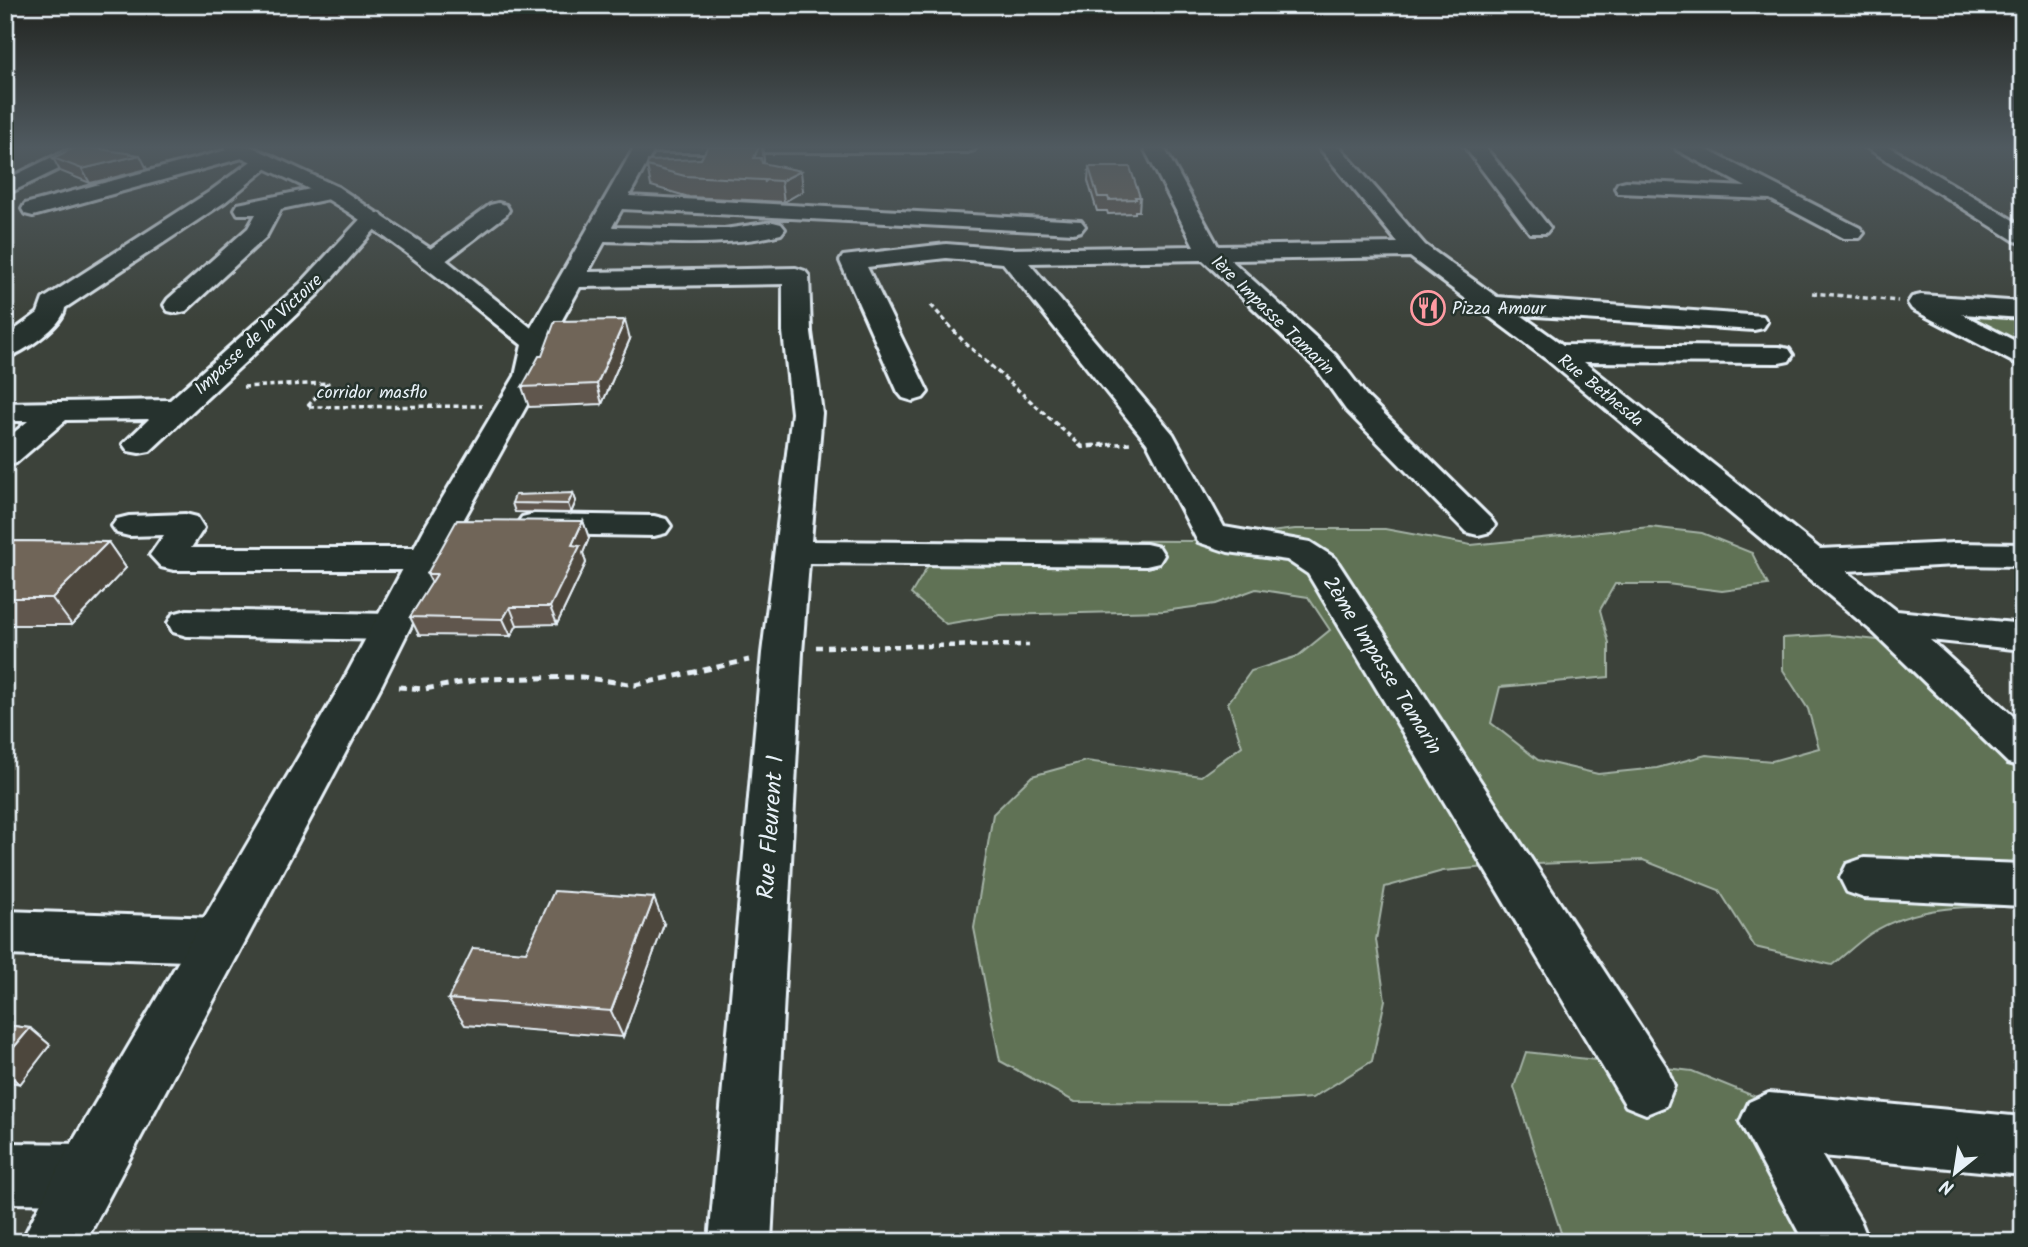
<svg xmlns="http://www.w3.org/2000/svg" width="2028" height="1247" font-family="Kalam,sans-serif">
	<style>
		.green { fill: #607255; stroke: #a4b2a6; stroke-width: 2 }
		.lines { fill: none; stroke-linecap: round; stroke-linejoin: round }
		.minor-casing { stroke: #e8f1f8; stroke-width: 6 }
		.major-casing { stroke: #e8f1f8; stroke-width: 6 }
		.path-far2 { stroke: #e8f1f8; stroke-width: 3.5; stroke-dasharray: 5 3.5; stroke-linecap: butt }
		.path-far1 { stroke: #e8f1f8; stroke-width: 4.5; stroke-dasharray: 6 5; stroke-linecap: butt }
		.path { stroke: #e8f1f8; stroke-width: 5; stroke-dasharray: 8 6; stroke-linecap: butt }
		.minor { fill: #26332d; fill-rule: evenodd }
		.major { fill: #26332d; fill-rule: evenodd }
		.wall { fill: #60574d; stroke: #e8f1f8; stroke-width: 2 }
		.shaded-wall { fill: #4e473e; stroke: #e8f1f8; stroke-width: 2 }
		.building { fill: #706559; stroke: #e8f1f8; stroke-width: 2 }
		.labels { text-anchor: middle; stroke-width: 5; stroke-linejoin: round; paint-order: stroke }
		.far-poi-label { font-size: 18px; fill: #e8f1f8; stroke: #26332d; text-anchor: start }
		.far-street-label { font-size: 18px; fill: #e8f1f8; stroke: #26332d }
		.street-label { font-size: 21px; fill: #e8f1f8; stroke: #26332d }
		.near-street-label { font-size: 24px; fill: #e8f1f8; stroke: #26332d }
	</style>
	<rect width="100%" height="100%" fill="#3c423a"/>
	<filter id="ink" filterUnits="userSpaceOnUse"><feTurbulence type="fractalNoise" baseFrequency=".0143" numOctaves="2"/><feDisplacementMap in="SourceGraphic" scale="14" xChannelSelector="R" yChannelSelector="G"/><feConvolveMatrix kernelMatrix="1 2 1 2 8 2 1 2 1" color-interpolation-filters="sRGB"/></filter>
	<g filter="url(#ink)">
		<g class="green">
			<polygon points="1942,309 2023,315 2023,351"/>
			<path d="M1650,527L1702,533L1752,553L1768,585L1722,591L1667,584H1615L1600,610L1609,643V677L1500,687L1491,723L1538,760L1598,774L1657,768L1706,755L1772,761L1819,748L1808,709L1783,670V638L1831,635L1887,641L1945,654L1988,690L2023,731V908C1973,905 1914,905 1870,934C1857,943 1845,955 1832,965L1755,947L1719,890L1643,860L1510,865L1443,871L1385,887L1376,940L1385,1000L1372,1061L1312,1098L1232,1103L1075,1102L1000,1061L974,928L993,814L1032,776L1086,761L1201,776L1242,746L1228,703L1251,671L1298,656L1330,630L1308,597L1256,589L1215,604L1164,611L1000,615L946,624L911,594L936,552L967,540L1196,541L1295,529H1385L1471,545Z"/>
			<polygon points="1526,1052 1692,1071 1771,1103 1860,1242 1564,1242 1514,1087"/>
		</g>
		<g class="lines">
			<g class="minor-casing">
				<g id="minor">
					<polygon points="75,146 101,146 98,150 5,195 5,180"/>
					<polygon points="242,146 253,147 256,151 253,155 33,216 25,214 22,209 25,204"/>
					<path d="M635,146H977L974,150L967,152H653L629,196L1081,221L1085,226L1081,231L1073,233L622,209L612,227L724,229L773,222L781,224L785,229L781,234C724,248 663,242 605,241L588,272L796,268L805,271L809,276L811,332L822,413L811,541L1146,544L1159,547L1164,555L1159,563L1146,566L809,563L802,653L771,1242H709L762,653L792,413L783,332V284L580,287L546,349L536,351L526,349L522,343Z"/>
					<polygon points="1143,146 1163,146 1218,246 1398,243 1318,146 1339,146 1425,245 1497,297 1763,316 1767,322 1763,328 1754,330 1521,315 1563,345 1779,347 1789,349 1793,355 1789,361 1779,363 1584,362 1820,549 1955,543 2023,544 2023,566 1955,565 1846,571 1897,611 2023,624 2023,650 1930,640 2023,725 2023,767 2008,763 1873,632 1546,359 1410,257 1231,260 1336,356 1368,398 1490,518 1495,525 1490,532 1478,535 1466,532 1346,410 1316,368 1203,260 1029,263 1173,434 1224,527 1310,542 1335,558 1666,1066 1674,1086 1666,1106 1646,1114 1626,1106 1308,574 1287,560 1228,552 1198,542 1147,443 1003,263 946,258 867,267 928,392 923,398 913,401 903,398 898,392 840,261 843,256 946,244 1010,249 1194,246"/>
					<polygon points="1464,146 1484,146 1546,223 1550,228 1546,233 1530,233"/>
					<polygon points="1674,146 1699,146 1860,228 1864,233 1860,238 1844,238 1770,199 1618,193 1615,188 1618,183 1626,181 1746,187 1677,150"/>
					<polygon points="1864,146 1888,146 2023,226 2023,243 2015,241"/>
					<path d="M265,154L272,156L275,160L272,164L225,202L65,308C64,325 22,354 5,358V337L38,313L43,299L209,192L258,156Z"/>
					<polygon points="330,185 338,187 341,192 338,197 281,209 266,237 186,311 177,313 168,311 164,305 168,299 248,228 256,214 238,214 235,209 238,204"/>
					<polygon points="498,203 506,205 509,210 506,215 440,265 431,267 422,265 419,260 422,255 490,205"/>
					<polygon points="373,212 381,214 384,219 318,294 150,451 139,453 128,451 123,444 149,419 66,420 16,463 5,466 5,440 28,421 5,421 5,403 170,400 300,284 365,214"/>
					<polygon points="1921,295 2023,302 2023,318 1962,314 2023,345 2023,364 2013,362 1912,309 1908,303 1912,297"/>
					<polygon points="185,514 197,517 204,528 191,548 426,548 439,551 444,559 439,567 426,570 174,570 161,567 150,555 164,535 129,536 117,533 112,526 117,519 129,516"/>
					<polygon points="534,514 654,516 666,519 671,526 666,533 654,536 534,534 522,531 517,524 522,517"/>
					<polygon points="187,610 391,614 405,618 410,627 405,636 391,640 187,636 173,632 168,623 173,614"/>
					<polygon points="1864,858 2023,864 2023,906 1864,898 1847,892 1840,878 1847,864"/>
					<polygon points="5,911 218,918 236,924 243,940 236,956 218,962 5,955"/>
					<polygon points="1769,1093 2023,1117 2023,1175 1822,1156 1860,1220 1869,1242 1804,1242 1740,1122 1749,1102"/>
					<polygon points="5,1143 87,1144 108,1153 117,1174 108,1195 87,1204 5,1203"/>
				</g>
			</g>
			<g class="major-casing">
				<path id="major" d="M224,146H250L338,187L440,255L550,343L543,376L461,524L382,684L85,1242H21L66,1153L342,683L427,524L515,376L522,345C458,294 395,239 324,197C293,180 259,166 227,150Z"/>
			</g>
			<g class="path-far2">
				<polyline points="1812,293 1898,301"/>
				<polyline points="931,305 964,342 1081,446"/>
				<polyline points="243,387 328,383 307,407 482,406"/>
				<polyline points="1091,446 1130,443"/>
			</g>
			<g class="path-far1">
				<polyline points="1079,444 1082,447 1112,444"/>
				<polyline points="816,647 1029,645"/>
			</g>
			<polyline class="path" points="398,687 424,689 484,679 582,677 635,685 749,660"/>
			<use href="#minor" class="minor"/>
			<use href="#major" class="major"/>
		</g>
		<g class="wall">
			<polygon points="708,146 762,146 764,161 763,163 803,191 784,202 689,197 651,186 647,166 701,159"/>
			<polygon points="53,158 147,169 90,183 60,171"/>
			<polygon points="1089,167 1140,197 1139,211 1135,211 1135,213 1108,214 1107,211 1097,211 1088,181"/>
			<polygon points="630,339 602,404 529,407 522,387"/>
			<polygon points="573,493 576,501 571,513 515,512 512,503"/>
			<polygon points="583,521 589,538 583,553 586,563 557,624 517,625 511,636 419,635 410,617 432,583 427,574"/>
			<polygon points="5,541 108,542 126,568 72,625 5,625"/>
			<polygon points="664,924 623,1037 465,1025 448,999 526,952"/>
			<polygon points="5,1025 30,1028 50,1045 20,1084 5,1081"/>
		</g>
		<g class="shaded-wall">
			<polygon points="759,146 762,146 764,161 762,165 765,183 762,166 754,158"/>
			<polygon points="140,155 147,169 112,178 90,183 82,169"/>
			<polygon points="801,171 803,191 784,202 781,181"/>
			<polygon points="625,320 630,339 602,404 597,384"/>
			<polygon points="573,493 576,501 571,513 568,504"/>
			<polygon points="583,521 589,538 583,553 586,563 557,624 550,607 572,545"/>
			<polygon points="108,542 126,568 72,625 52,598"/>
			<polygon points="510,607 517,625 511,636 503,619"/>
			<polygon points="654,898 664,924 623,1037 611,1011"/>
			<polygon points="30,1028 50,1045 20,1084 5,1072 5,1058"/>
		</g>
		<g class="building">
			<polygon points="78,146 79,146 140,155 82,169 53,158"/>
			<polygon points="708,146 759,146 754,158 761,158 762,163 801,171 781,181 685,176 647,166 648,161 701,159"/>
			<polygon points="1089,167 1130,167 1140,197 1135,197 1136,199 1109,200 1108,197 1098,197"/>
			<polygon points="625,320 597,384 522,387 539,356 542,356 555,321"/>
			<polygon points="573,493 568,504 512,503 515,495"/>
			<polygon points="457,520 583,521 572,545 580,546 550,607 510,607 503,619 410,617 437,574 427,574"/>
			<polygon points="5,541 108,542 52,598 5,598"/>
			<polygon points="554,891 654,898 611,1011 448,999 473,948 526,952"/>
			<polygon points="5,1025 30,1028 5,1058"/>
		</g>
	</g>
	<linearGradient id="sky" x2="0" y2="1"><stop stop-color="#212420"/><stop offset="0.46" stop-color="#505a60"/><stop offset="1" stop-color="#505a60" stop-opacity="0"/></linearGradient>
	<rect width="2028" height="320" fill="url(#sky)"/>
	<defs>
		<g id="restaurant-ring" transform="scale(1.75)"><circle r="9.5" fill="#26332d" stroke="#ff9aa2" stroke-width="1.5"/><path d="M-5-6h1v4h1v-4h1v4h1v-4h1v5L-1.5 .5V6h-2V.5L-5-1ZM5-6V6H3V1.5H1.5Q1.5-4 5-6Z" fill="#ff9aa2"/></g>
	</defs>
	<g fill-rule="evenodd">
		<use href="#restaurant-ring" x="1428" y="308"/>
	</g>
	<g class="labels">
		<g class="far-poi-label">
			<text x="1452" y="314">Pizza Amour</text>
		</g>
		<g class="far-street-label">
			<text transform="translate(1273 315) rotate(44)" y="6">1ère Impasse Tamarin</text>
			<text transform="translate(258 334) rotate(-43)" y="6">Impasse de la Victoire</text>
			<text transform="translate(1601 390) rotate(39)" y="6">Rue Bethesda</text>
			<text x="372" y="398">corridor masflo</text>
		</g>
		<g class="street-label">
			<text transform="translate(1383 665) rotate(58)" y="7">2ème Impasse Tamarin</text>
		</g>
		<g class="near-street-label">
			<text transform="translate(770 827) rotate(-86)" y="8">Rue Fleurent 1</text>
		</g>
	</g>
	<rect width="2028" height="1247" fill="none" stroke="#26332d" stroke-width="28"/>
	<rect x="14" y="14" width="2000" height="1219" fill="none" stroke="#e8f1f8" stroke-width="2.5" filter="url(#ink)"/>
	<g transform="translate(1955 1173) rotate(210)" stroke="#26332d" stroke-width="5" paint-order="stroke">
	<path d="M0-5L12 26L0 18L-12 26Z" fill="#e8f1f8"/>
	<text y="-10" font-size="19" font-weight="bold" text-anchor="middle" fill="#e8f1f8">N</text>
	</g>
</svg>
